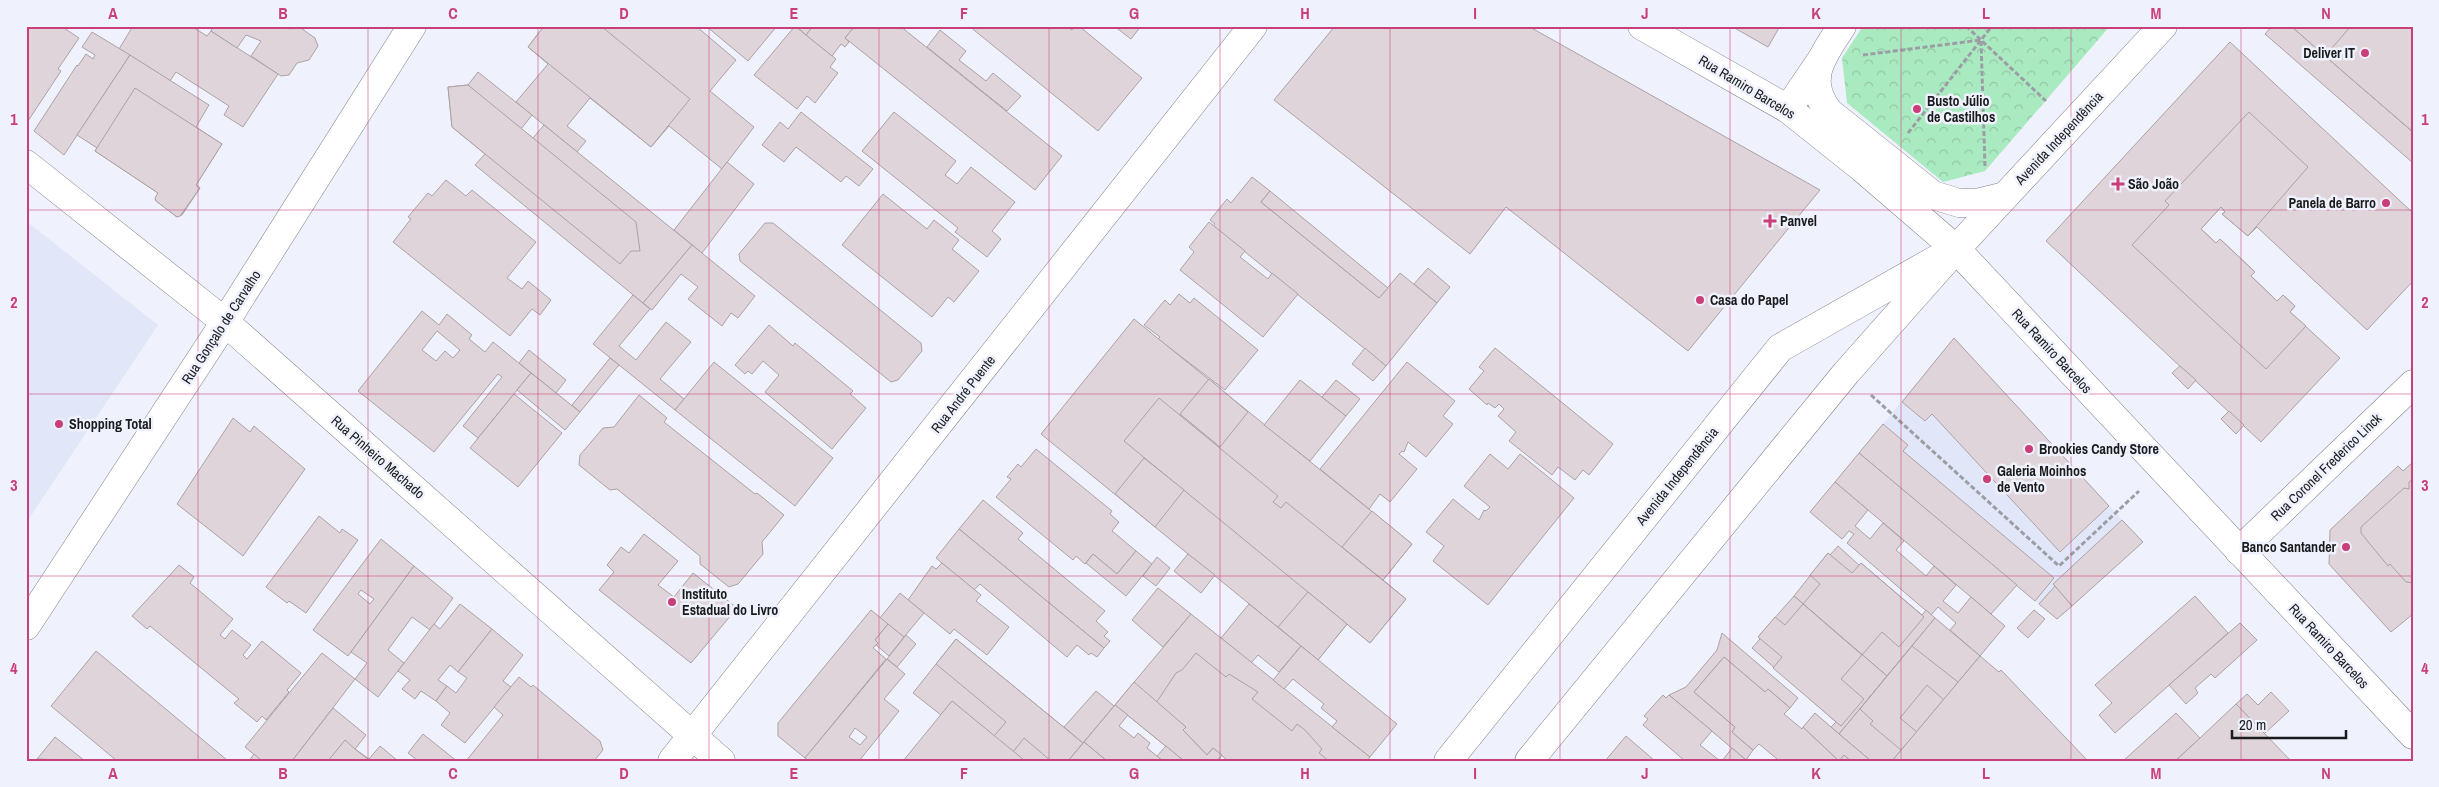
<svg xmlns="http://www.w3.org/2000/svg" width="2439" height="787" font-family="'Archivo Narrow',sans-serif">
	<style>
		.built { fill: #e1e6f8 }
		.forest { fill: url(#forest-crowns) }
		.building { fill: #dfd4da; stroke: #aca1a7; fill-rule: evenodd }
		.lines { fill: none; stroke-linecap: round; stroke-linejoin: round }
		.minor-casing { stroke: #7f828b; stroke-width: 29 }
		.tertiary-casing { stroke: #7f828b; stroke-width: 29 }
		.secondary-casing { stroke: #7f828b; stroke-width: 29 }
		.path { stroke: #9c9ea5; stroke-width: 3; stroke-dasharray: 5 2.5; stroke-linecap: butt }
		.minor { stroke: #fff; stroke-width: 28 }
		.tertiary { stroke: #fff; stroke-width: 28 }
		.secondary { stroke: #fff; stroke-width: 28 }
		.grid { fill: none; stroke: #c83f79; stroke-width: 1; stroke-opacity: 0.55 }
		.poi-dot { fill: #c83f79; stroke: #eff2fc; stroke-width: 2 }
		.labels { text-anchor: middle; stroke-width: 5; stroke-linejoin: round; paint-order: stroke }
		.poi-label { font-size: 14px; font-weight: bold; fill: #1a1b1e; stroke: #eff2fc; text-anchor: start }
		.street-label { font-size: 14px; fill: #1a1b1e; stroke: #eff2fc }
		.neatline { fill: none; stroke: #c83f79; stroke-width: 2 }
		.grid-label { font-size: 16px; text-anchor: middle; font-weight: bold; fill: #c83f79 }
	</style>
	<defs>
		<pattern id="forest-crowns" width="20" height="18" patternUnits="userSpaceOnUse" patternTransform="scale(1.25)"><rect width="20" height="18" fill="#aaeac1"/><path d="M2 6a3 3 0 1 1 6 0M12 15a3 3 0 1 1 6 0" fill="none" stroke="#92c8a5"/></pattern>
	</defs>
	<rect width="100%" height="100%" fill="#eff2fc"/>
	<g class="built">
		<polygon points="26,221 158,325 26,523"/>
		<polygon points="1954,338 2143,542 2057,619 1859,453"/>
	</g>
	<polygon class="forest" points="1863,26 2110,26 1985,171 1943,182 1847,103 1842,58"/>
	<g class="building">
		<polygon points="26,26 61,26 79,38 58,69 61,71 26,124"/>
		<polygon points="133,26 191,26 207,36 211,31 278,74 243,127 224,115 229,106 176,72 170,81 119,49"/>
		<polygon points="213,26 286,26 290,29 298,26 315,38 318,46 309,60 297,63 289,75 281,76 251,56 261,41 246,35 237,48 211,31"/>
		<polygon points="544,26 696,26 736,60 710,91 754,127 722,169 669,126 651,147 590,98 567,126 586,141 577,152 516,102 548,64 528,47"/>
		<polygon points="544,26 601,26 690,99 651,147 528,47"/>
		<polygon points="706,26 777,26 748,61"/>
		<polygon points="795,26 836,59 830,67 838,73 815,103 807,96 797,109 754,75"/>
		<polygon points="796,26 813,26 806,35"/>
		<polygon points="813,26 855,26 845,38 849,42 845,47 841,44 832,56 806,35"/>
		<polygon points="855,26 900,26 1062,156 1035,190 845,38"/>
		<polygon points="969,26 1067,26 1072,30 1074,26 1079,26 1142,78 1098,131"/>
		<polygon points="1114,26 1141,26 1131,39"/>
		<polygon points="1335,26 1528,26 1820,190 1688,351 1506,207 1470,254 1274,100"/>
		<polygon points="1731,26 1780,26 1768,47"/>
		<polygon points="2272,26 2291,26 2413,132 2413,163 2265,34"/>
		<polygon points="2291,26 2413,26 2413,132 2325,56"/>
		<polygon points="2351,26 2413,26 2413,132 2325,56"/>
		<polygon points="940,30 966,51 959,60 986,81 993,73 1021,96 1007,111 927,47"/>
		<polygon points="92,32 130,55 64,155 34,131 77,65 78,66 86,54 93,59 95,55 82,47"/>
		<polygon points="2230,42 2413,213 2413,281 2367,330 2257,227 2248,236 2222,214 2225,212 2221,207 2201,229 2216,243 2220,239 2255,272 2251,276 2277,301 2283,295 2295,306 2290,312 2340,358 2261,442 2046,241"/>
		<polygon points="130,55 209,105 196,127 222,144 196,185 200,188 182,215 177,217 155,200 158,193 95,151 97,148 77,135"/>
		<polygon points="478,72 532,115 521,129 533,138 544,125 692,245 643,303 475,165 485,154 452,127 448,87 468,85"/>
		<polygon points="468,85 636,222 640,251 631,251 620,264 452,127 448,87"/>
		<polygon points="135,88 222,144 196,185 200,188 180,216 177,217 156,201 155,198 158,193 95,151"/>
		<polygon points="801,112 873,169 859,186 846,176 841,182 796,147 784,162 762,145 780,122 788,129"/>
		<polygon points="894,112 956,161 945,175 957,184 971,167 1015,202 992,231 1001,239 987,257 955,232 958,228 862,151"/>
		<polygon points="2249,112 2308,167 2248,236 2222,214 2225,212 2221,207 2201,229 2216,243 2220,239 2255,272 2251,276 2277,301 2283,295 2295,306 2290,312 2306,326 2266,369 2132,245 2169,205 2165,201"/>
		<polygon points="727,162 754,184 702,253 674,230"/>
		<polygon points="1252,177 1270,191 1261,202 1379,298 1400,273 1437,303 1386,366 1213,226 1215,224 1210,220 1227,199 1231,203"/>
		<polygon points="446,180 466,196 472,190 536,242 507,278 522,289 528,281 551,300 540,315 532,309 510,336 393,242 411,219 408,217 428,193 432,196"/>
		<polygon points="1270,191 1388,288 1379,298 1261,202"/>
		<polygon points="883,194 927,229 934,220 959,240 952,249 979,271 954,302 948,297 932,317 842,245"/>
		<polygon points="1209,222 1245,251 1240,257 1268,279 1272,273 1298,294 1263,337 1180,270 1194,252 1189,247"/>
		<polygon points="765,223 773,223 921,343 922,351 898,380 891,382 740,261 739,254"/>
		<polygon points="692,245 755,296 738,318 731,313 722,326 688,299 698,287 681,274 652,310 643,303"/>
		<polygon points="1428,268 1450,287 1437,303 1414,284"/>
		<polygon points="1179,294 1190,303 1194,298 1258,350 1225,390 1158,339 1160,337 1144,325 1165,300 1170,305"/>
		<polygon points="633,295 650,309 619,346 636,360 666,322 691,342 660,379 684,399 675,410 593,344"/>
		<path d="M422,311L439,325L447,314L472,335L469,339L485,352L493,342L531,373L478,438L463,426L502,377L498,374L434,452L358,391ZM437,331L460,350L453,358L445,351L436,361L422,350Z"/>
		<polygon points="1134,319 1412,544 1383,580 1406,599 1370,643 1347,624 1318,660 1041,434"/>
		<polygon points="769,325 793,346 795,343 853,391 850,394 866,408 832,449 765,392 779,375 763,361 752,374 748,371 745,374 735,365"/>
		<polygon points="1954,338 2109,506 2060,552 1932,414 1925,421 1902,402"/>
		<polygon points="1365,348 1386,366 1373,381 1352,364"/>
		<polygon points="1495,348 1613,444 1589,475 1583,470 1575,480 1558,467 1552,475 1509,441 1516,432 1498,416 1504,409 1499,404 1495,408 1488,403 1487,405 1469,389 1484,371 1479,367"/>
		<polygon points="529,350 566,380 556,393 519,363"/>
		<polygon points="610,358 619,365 580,412 572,405"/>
		<polygon points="714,362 833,458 795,506 675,410"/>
		<polygon points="1407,362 1455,401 1443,416 1453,424 1426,457 1408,442 1404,452 1402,451 1399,454 1417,469 1390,502 1380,494 1369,509 1320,469"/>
		<polygon points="2180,366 2196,380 2188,389 2172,373"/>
		<polygon points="531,373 580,412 565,430 517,390"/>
		<polygon points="1209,379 1248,412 1220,447 1180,414"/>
		<polygon points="1300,380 1346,416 1310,461 1264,425"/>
		<polygon points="1336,380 1360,399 1346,416 1322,397"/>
		<polygon points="514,394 562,433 518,487 470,448"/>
		<polygon points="639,395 667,418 664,422 755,494 757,493 784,515 762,542 763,554 738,584 729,587 700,564 700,556 617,489 610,490 579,465 580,455 603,428 614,427"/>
		<polygon points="1159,398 1278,496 1273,502 1281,508 1286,502 1406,599 1370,643 1124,441"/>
		<polygon points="2229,411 2244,425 2236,434 2221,419"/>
		<polygon points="233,418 250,432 254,426 305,469 243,556 177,504"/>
		<polygon points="1883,424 1908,445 1903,451 2054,578 2035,601 1859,453"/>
		<polygon points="1036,449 1112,511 1110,514 1119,522 1112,531 1136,551 1117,574 1093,554 1085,564 1076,556 1073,560 996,497 1011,479 1007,477 1018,464 1021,467"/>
		<polygon points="1859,453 2017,585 1991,614 1835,482"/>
		<polygon points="1490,454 1508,469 1520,454 1574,498 1488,605 1433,561 1444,546 1426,532 1453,499 1479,520 1484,510 1486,511 1490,507 1464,486"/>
		<polygon points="1144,458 1184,490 1155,527 1115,494"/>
		<polygon points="2413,462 2413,614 2391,632 2329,564 2330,530 2398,466 2403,471"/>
		<polygon points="2413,479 2413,583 2406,582 2390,564 2388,566 2361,533 2361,527 2404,488 2409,489 2409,482"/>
		<polygon points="1835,482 1868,510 1855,526 1870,539 1883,523 1904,541 1896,550 1926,576 1934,566 1956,585 1943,601 1958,613 1971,597 2005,626 1980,656 1950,630 1956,623 1938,607 1931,615 1847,543 1854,534 1849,531 1842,539 1810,512"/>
		<polygon points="983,500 1023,533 1018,539 1105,611 1096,621 1108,632 1104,636 1110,641 1104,648 959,529"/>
		<polygon points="1372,511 1412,544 1383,580 1342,547"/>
		<polygon points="319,516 340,533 342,529 358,540 306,613 289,601 287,603 266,587"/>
		<polygon points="2122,520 2143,542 2072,606 2053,584"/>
		<polygon points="959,529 1104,648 1097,657 1091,653 1089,655 1077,645 1067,657 980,584 974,590 936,558"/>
		<polygon points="644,534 678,561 658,585 674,597 693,573 737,608 691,663 599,590 614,572 607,565 621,547 629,553"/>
		<path d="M381,539L414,566L348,656L313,630ZM361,590L374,599L370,604L358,594Z"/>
		<polygon points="1838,546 1859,565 1861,563 1922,615 1926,610 1935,618 1887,676 1794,596 1828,553 1830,555"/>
		<polygon points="1136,551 1152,564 1126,596 1086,563 1093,554 1117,574"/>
		<polygon points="1828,553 1852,573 1861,563 1924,617 1899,647 1882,632 1862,655 1803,604 1820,584 1810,575"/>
		<polygon points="1188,554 1215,575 1201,593 1174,571"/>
		<polygon points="1157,557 1170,568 1156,586 1143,576"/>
		<polygon points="942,563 981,595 976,601 1009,627 987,655 954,629 950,634 908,600 932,566 936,569"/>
		<polygon points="179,565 194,577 190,583 233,619 220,635 225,639 232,630 251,645 243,655 247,659 262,641 301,673 287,690 289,692 266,720 262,716 257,722 234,703 239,699 150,626 147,629 132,616"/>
		<polygon points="414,566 453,598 430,630 412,617 388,650 404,663 378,697 355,679 367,663 351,652"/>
		<polygon points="2055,586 2072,606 2057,619 2039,604"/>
		<polygon points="1158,588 1191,614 1163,647 1132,620"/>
		<polygon points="1308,592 1347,624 1318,660 1278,627"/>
		<polygon points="900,593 924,613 904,637 880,618"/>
		<polygon points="1794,596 1887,676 1839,734 1831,727 1836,722 1752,648 1760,639 1758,637"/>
		<polygon points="2195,596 2228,633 2115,733 2099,715 2112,703 2095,685"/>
		<polygon points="460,604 492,629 458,672 450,665 438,680 447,686 436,701 421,691 415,699 402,689 410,680 398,671 434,624 440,629"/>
		<polygon points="1249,604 1301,646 1279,672 1258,655 1251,663 1221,638"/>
		<polygon points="1803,604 1862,655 1841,679 1864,699 1841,726 1773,668 1782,657 1758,637 1775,617 1785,625"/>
		<polygon points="871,610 888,624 875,640 878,643 873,648 886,659 805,758 778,736 778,723"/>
		<polygon points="2034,610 2045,619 2028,638 2017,628"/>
		<polygon points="1191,614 1370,757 1367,761 1228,761 1222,755 1217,761 1184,761 1115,705"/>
		<polygon points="1935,618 1980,656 1892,761 1871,761 1839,734"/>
		<polygon points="2240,623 2257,640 2215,678 2211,674 2195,688 2198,693 2186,704 2169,685"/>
		<polygon points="888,624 904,637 889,656 876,645 878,643 875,640"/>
		<polygon points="492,629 523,655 503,681 511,687 465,743 441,725 450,713 436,701 447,686 456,693 467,678 458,672"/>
		<polygon points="1722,633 1798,698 1790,708 1768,689 1765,692 1724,657 1694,692 1735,727 1732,732 1753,750 1746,760 1669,695 1686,687 1717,650"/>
		<polygon points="906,635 916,644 897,667 887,659"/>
		<polygon points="956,639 1083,743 1068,761 1023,761 952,701 941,715 913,693"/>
		<polygon points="956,639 1083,743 1068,761 1051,761 1024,738 1013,752 994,736 1006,722 936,664"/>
		<polygon points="1301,646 1397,724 1370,757 1332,727 1337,721 1321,708 1324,704 1293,679 1284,689 1273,680"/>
		<polygon points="1912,646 1958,682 1944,700 1927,685 1900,718 1917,732 1901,750 1870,724 1873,721 1860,709"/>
		<polygon points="96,651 227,760 226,761 117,761 51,706"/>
		<polygon points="322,653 355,679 292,761 262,761 245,747"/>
		<polygon points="1196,653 1226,677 1229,674 1258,692 1252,699 1292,731 1297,724 1305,730 1322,749 1319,753 1329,761 1228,761 1213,748 1207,755 1183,730 1186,727 1156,703 1176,673 1182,670"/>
		<polygon points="1980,656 1999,672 2001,670 2088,761 1892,761"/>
		<polygon points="1724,657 1765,692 1768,689 1790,708 1784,714 1802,729 1803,727 1839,761 1844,755 1851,761 1775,761 1777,759 1759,744 1753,750 1732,732 1735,727 1694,692"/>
		<path d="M887,659L905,674L884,699L899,711L859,761H808L805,758ZM855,728L867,737L860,745L849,737Z"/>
		<polygon points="519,677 531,687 533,685 600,741 603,750 594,761 466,761 503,715 494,707"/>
		<polygon points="1134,682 1186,727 1183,730 1207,755 1213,748 1222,755 1217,761 1184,761 1115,705"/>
		<polygon points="1096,691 1114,706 1083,743 1064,727"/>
		<polygon points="2271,692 2289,711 2264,734 2236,704 2247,694 2258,705"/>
		<polygon points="1663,695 1666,698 1669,695 1712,731 1700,745 1720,761 1685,761 1643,725 1648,719 1644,716"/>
		<polygon points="952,701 1024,760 1023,761 903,761"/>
		<polygon points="2236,704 2291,761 2175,761 2200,738"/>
		<polygon points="1115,705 1128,715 1119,726 1134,738 1138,733 1150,743 1147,748 1163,761 1107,761 1084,742"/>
		<polygon points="333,708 366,735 355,749 369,759 380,746 398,761 292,761"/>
		<polygon points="1815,713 1839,734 1871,761 1851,761 1844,755 1839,761 1803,727"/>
		<polygon points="2176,713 2200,738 2175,761 2123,761"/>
		<polygon points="423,734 453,758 457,761 418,761 408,753"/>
		<polygon points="1626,736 1655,761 1605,761"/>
		<polygon points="55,737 85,761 37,759"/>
		<polygon points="345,740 355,749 370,761 328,761"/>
		<polygon points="1084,742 1107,761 1068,761"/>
		<polygon points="1166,746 1184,761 1163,761 1157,756"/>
		<polygon points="1732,748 1746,760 1747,761 1722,761"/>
		<polygon points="254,754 262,761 249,761"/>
	</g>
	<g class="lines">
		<g class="minor-casing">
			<g id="minor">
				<polyline points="26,164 225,322 721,761"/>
				<polyline points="2239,551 2413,384"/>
				<polyline points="26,626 225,322 412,26"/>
				<polyline points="672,761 1253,26"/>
			</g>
		</g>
		<g class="tertiary-casing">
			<g id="tertiary">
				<polyline points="1642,26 1788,109 1862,168 1956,249 2413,735"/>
				<polyline points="1788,109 1821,60"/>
			</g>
		</g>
		<g class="secondary-casing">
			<g id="secondary">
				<path d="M1842,26C1823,56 1803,79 1829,112L1933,195L1959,203H1976L2005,196"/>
				<polyline points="1448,761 1780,348 1937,259"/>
				<polyline points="1529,761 1846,373 1956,249 2163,26"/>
			</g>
		</g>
		<g class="path">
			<polyline points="1966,26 2046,101"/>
			<polyline points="1863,55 1981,40 1985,167"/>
			<polyline points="1908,133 1992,26"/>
			<polyline points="1871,395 2059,566 2139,491"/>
		</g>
		<use href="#minor" class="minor"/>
		<use href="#tertiary" class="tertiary"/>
		<use href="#secondary" class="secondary"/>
	</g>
	<path class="grid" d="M198,26V761M368,26V761M538,26V761M709,26V761M879,26V761M1049,26V761M1220,26V761M1390,26V761M1560,26V761M1730,26V761M1901,26V761M2071,26V761M2241,26V761M26,210H2413M26,394H2413M26,576H2413"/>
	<g class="poi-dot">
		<circle cx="2365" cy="53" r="5"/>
		<circle cx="1917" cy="109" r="5"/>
		<path d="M2115.5 176.5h5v5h5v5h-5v5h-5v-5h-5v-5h5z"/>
		<circle cx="2386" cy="203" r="5"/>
		<path d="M1767.5 213.5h5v5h5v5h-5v5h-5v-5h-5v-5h5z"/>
		<circle cx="1700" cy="300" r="5"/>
		<circle cx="59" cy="424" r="5"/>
		<circle cx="2029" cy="449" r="5"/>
		<circle cx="1987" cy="479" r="5"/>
		<circle cx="2346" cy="547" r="5"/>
		<circle cx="672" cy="602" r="5"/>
	</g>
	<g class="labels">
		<g class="poi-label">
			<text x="2355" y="58" text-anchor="end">Deliver IT</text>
			<text x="1927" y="106">Busto Júlio<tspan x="1927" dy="16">de Castilhos</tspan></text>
			<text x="2128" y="189">São João</text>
			<text x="2376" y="208" text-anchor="end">Panela de Barro</text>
			<text x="1780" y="226">Panvel</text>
			<text x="1710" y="305">Casa do Papel</text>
			<text x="69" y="429">Shopping Total</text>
			<text x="2039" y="454">Brookies Candy Store</text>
			<text x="1997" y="476">Galeria Moinhos<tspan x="1997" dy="16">de Vento</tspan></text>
			<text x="2336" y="552" text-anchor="end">Banco Santander</text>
			<text x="682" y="599">Instituto<tspan x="682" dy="16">Estadual do Livro</tspan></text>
		</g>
		<g class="street-label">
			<text transform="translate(1747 87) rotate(31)" y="5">Rua Ramiro Barcelos</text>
			<text transform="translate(2059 138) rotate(-47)" y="5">Avenida Independência</text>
			<text transform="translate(221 327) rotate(-57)" y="5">Rua Gonçalo de Carvalho</text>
			<text transform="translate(2052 351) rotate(47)" y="5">Rua Ramiro Barcelos</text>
			<text transform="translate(963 394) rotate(-52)" y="5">Rua André Puente</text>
			<text transform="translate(378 457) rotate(41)" y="5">Rua Pinheiro Machado</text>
			<text transform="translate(2326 467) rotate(-44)" y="5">Rua Coronel Frederico Linck</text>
			<text transform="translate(1677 476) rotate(-51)" y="5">Avenida Independência</text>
			<text transform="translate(2329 646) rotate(47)" y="5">Rua Ramiro Barcelos</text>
		</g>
	</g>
	<rect width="2439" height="787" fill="none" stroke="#eff2fc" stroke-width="55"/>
	<path d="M2232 730v8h114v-8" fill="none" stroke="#1a1b1e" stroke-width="2.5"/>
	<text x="2239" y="730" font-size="15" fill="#1a1b1e" stroke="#eff2fc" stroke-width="4" paint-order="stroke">20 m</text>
	<rect x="28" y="28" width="2384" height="732" class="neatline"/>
	<g class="grid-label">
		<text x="113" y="19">A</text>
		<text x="283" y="19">B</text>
		<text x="453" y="19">C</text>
		<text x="624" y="19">D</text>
		<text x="794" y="19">E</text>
		<text x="964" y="19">F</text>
		<text x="1134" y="19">G</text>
		<text x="1305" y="19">H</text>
		<text x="1475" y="19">I</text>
		<text x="1645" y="19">J</text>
		<text x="1816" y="19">K</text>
		<text x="1986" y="19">L</text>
		<text x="2156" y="19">M</text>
		<text x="2326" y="19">N</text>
		<text x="14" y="125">1</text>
		<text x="2425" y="125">1</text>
		<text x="14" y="308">2</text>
		<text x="2425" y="308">2</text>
		<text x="14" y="491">3</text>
		<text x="2425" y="491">3</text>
		<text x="14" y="674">4</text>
		<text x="2425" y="674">4</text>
		<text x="113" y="779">A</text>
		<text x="283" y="779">B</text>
		<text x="453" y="779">C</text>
		<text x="624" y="779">D</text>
		<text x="794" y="779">E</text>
		<text x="964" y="779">F</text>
		<text x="1134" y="779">G</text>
		<text x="1305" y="779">H</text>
		<text x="1475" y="779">I</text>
		<text x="1645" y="779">J</text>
		<text x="1816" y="779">K</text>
		<text x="1986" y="779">L</text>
		<text x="2156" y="779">M</text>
		<text x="2326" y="779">N</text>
	</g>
</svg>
